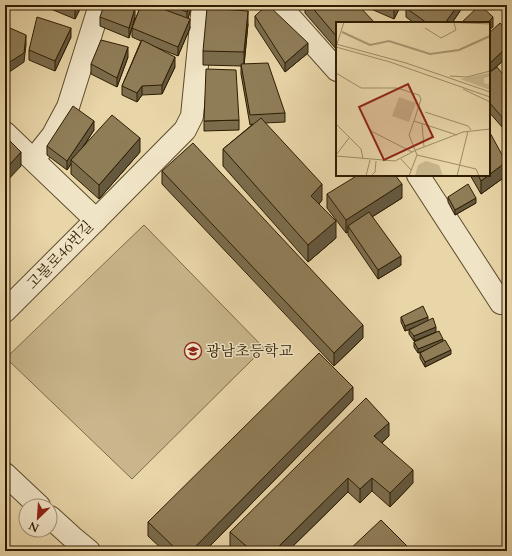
<svg xmlns="http://www.w3.org/2000/svg" width="512" height="556" font-family="Cardo,'Noto Serif KR',serif">
	<style>
		.green { fill: #c9b68c; stroke: #7c6a47 }
		.lines { fill: none; stroke-linecap: round; stroke-linejoin: round }
		.street-casing { stroke: #5d4b2c; stroke-width: 24 }
		.street { stroke: #f0e4c6; stroke-width: 22 }
		.wall { fill: #7b6c4c; stroke: #2f1d02 }
		.shaded-wall { fill: #64583e; stroke: #2f1d02 }
		.building { fill: #8f7d58; stroke: #2f1d02 }
		.labels { text-anchor: middle; stroke-width: 3; stroke-linejoin: round; paint-order: stroke }
		.street-label { font-size: 15px; fill: #2f1d02; stroke: #f0e4c6 }
		.poi-label { font-size: 15px; fill: #2f1d02; stroke: #f0e4c6; text-anchor: start }
		.inset-river { fill: none; stroke: #a99670; stroke-width: 2 }
		.inset-road { fill: none; stroke: #9e8b66; stroke-width: 1 }
		.view { fill: #8f2418; fill-opacity: 0.15; stroke: #8f2418; stroke-width: 2 }
		.inset-edge { fill: none; stroke: #2f1d02; stroke-width: 2 }
	</style>
	<rect width="100%" height="100%" fill="#e8d5a8"/>
	<filter id="stains"><feTurbulence type="fractalNoise" baseFrequency=".005" numOctaves="4"/><feColorMatrix values="0 0 0 0 .2 0 0 0 0 .09 0 0 0 0 .02 0 0 0 .5 -.17"/></filter>
	<radialGradient id="worn" r=".72"><stop offset=".6" stop-color="#630" stop-opacity="0"/><stop offset="1" stop-color="#630" stop-opacity=".3"/></radialGradient>
	<polygon class="green" points="144,225 264,348 132,479 6,358"/>
	<g class="lines">
		<g class="street-casing">
			<g id="street">
				<polyline points="279,5 337,70"/>
				<polyline points="5,133 96,220 5,311"/>
				<polyline points="34,159 53,135 68,107 100,5"/>
				<polyline points="418,175 501,303"/>
				<polyline points="96,220 185,130 192,116 203,5"/>
				<polyline points="5,474 39,506"/>
				<polyline points="50,517 72,537 89,551"/>
			</g>
		</g>
		<use href="#street" class="street"/>
	</g>
	<g class="wall">
		<polygon points="5,5 11,5 10,7 5,6"/>
		<polygon points="41,5 82,5 75,19"/>
		<polygon points="129,5 138,5 137,8"/>
		<polygon points="141,5 192,5 188,18 190,28 178,56 153,46 175,67 162,94 142,95 137,102 122,95 122,86 141,41 132,37 132,28"/>
		<polygon points="305,5 358,5 337,23 337,50 305,13"/>
		<polygon points="362,5 401,5 394,19"/>
		<polygon points="460,5 460,11 452,23 414,23 406,17 406,8"/>
		<polygon points="255,16 308,53 285,72 255,26"/>
		<polygon points="100,17 135,17 129,38 100,26"/>
		<polygon points="248,24 244,64 285,113 285,122 265,123 322,200 319,204 336,238 308,262 223,166 223,149 253,124 250,125 241,74 241,66 203,65 203,51"/>
		<polygon points="507,32 507,57 491,72 507,79 507,123 502,127 489,112 489,33"/>
		<polygon points="71,37 55,71 29,60 29,50"/>
		<polygon points="128,57 117,87 91,74 91,64"/>
		<polygon points="239,120 239,130 204,131 204,121"/>
		<polygon points="94,130 82,149 140,152 99,199 71,174 71,164 67,170 47,155 47,146"/>
		<polygon points="162,171 363,338 334,366 162,184"/>
		<polygon points="470,175 489,175 506,176 481,194"/>
		<polygon points="327,194 402,198 372,217 401,265 378,279 348,235 348,232 346,233 327,208"/>
		<polygon points="448,197 476,203 455,215 448,202"/>
		<polygon points="401,317 428,321 436,332 414,341 409,334 409,330 410,329 405,331 401,322"/>
		<polygon points="414,342 443,342 451,354 425,367 420,358 420,353 425,351 418,353 414,347"/>
		<polygon points="353,400 205,551 164,551 148,536 148,522"/>
		<polygon points="389,436 382,443 413,483 390,507 372,491 360,503 348,492 288,551 236,551 230,546 230,532"/>
	</g>
	<g class="shaded-wall">
		<polygon points="77,5 82,5 75,19 75,9"/>
		<polygon points="189,5 192,5 187,22 187,12"/>
		<polygon points="396,5 401,5 394,19 394,9"/>
		<polygon points="458,5 460,5 460,11 452,23 445,23"/>
		<polygon points="135,8 135,17 129,38 129,28"/>
		<polygon points="248,11 248,24 244,66 244,52"/>
		<polygon points="493,17 493,27 489,30 489,23 487,23"/>
		<polygon points="190,19 190,28 178,56 178,47"/>
		<polygon points="71,28 71,37 55,71 55,61"/>
		<polygon points="26,35 26,45 24,62 5,75 5,65"/>
		<polygon points="308,43 308,53 285,72 285,63"/>
		<polygon points="128,47 128,57 117,87 117,78"/>
		<polygon points="507,47 507,57 489,73 489,64"/>
		<polygon points="175,57 175,67 162,94 162,85"/>
		<polygon points="142,86 142,95 137,102 137,93"/>
		<polygon points="507,113 507,123 502,127 502,117"/>
		<polygon points="94,121 94,130 73,162 71,160 71,164 67,170 67,161"/>
		<polygon points="140,138 140,152 99,199 99,185"/>
		<polygon points="21,152 21,166 5,183 5,170"/>
		<polygon points="506,162 506,176 481,194 481,181"/>
		<polygon points="322,184 322,200 311,213 311,196"/>
		<polygon points="402,184 402,198 351,230 348,226 348,232 346,233 346,220"/>
		<polygon points="476,198 476,203 455,215 455,210"/>
		<polygon points="336,221 336,238 308,262 308,245"/>
		<polygon points="401,256 401,265 378,279 378,270"/>
		<polygon points="428,317 428,322 405,331 405,326"/>
		<polygon points="363,325 363,338 334,366 334,353"/>
		<polygon points="436,327 436,332 414,341 414,336"/>
		<polygon points="443,339 443,344 418,353 418,349"/>
		<polygon points="451,350 451,354 425,367 425,362"/>
		<polygon points="353,387 353,400 205,551 191,551"/>
		<polygon points="389,423 389,436 374,450 374,436"/>
		<polygon points="413,470 413,483 390,507 390,493"/>
		<polygon points="348,478 348,492 288,551 274,551"/>
		<polygon points="372,478 372,491 360,503 360,489"/>
	</g>
	<g class="building">
		<polygon points="65,5 77,5 75,9"/>
		<polygon points="104,5 128,5 135,8 129,28 100,17"/>
		<polygon points="141,5 152,5 190,19 178,47 132,28"/>
		<polygon points="169,5 189,5 187,12"/>
		<polygon points="267,5 268,5 308,43 285,63 255,16"/>
		<polygon points="310,5 358,5 375,23 337,23 337,37"/>
		<polygon points="383,5 396,5 394,9"/>
		<polygon points="408,5 458,5 445,23 427,23 406,8"/>
		<polygon points="480,5 493,17 487,23 461,23"/>
		<polygon points="207,8 248,11 244,52 203,51"/>
		<polygon points="37,17 71,28 55,61 29,50"/>
		<polygon points="500,23 507,32 507,47 489,64 489,33"/>
		<polygon points="10,28 26,35 24,53 5,65 5,32"/>
		<polygon points="101,40 128,47 117,78 91,64"/>
		<polygon points="142,40 175,57 162,85 142,86 137,93 122,86"/>
		<polygon points="268,63 285,113 250,115 241,64"/>
		<polygon points="497,67 507,79 507,113 502,117 489,102 489,73"/>
		<polygon points="206,69 236,70 239,120 204,121"/>
		<polygon points="73,106 94,121 67,161 47,146"/>
		<polygon points="112,115 140,138 99,185 71,160"/>
		<polygon points="261,118 322,184 311,196 336,221 308,245 223,149"/>
		<polygon points="489,131 506,162 481,181 478,175 489,175"/>
		<polygon points="5,136 21,152 5,170"/>
		<polygon points="193,143 363,325 334,353 162,171"/>
		<polygon points="358,175 395,175 402,184 346,220 327,194"/>
		<polygon points="468,184 476,198 455,210 448,197"/>
		<polygon points="369,212 401,256 378,270 348,226"/>
		<polygon points="423,306 428,317 405,326 401,317"/>
		<polygon points="433,318 436,327 414,336 409,330"/>
		<polygon points="439,331 443,339 418,349 414,342"/>
		<polygon points="445,340 451,350 425,362 420,353"/>
		<polygon points="319,353 353,387 191,551 178,551 148,522"/>
		<polygon points="366,398 389,423 374,436 413,470 390,493 372,478 360,489 348,478 274,551 252,551 230,532"/>
		<polygon points="381,520 412,551 348,551"/>
	</g>
	<defs>
		<g id="school-ring" transform="scale(0.9)"><circle r="9.5" fill="#f0e4c6" stroke="#8f2418" stroke-width="1.5"/><path d="M0-5L7-2L0 1L-7-2ZM-4 1L0 2.5L4 1V4Q0 6-4 4Z" fill="#8f2418"/></g>
	</defs>
	<g fill-rule="evenodd">
		<use href="#school-ring" x="193" y="351"/>
	</g>
	<g class="labels">
		<g class="street-label">
			<text transform="translate(60 255) rotate(-46)" y="5">고불로46번길</text>
		</g>
		<g class="poi-label">
			<text x="206" y="356">광남초등학교</text>
		</g>
	</g>
	<g transform="translate(336 22)">
		<rect width="154" height="154" fill="#e8d5a8"/>
		<path d="M154,51V54L148,56V61L154,63V68L124,57ZM63,75L80,81L73,100L56,94ZM90,139L103,143L107,154H79L82,143Z" fill="#c9b68c"/>
		<path class="inset-river" d="M6,10L34,23L53,19L94,32L123,28L154,14"/>
		<path class="inset-road" d="M108,0L154,2M89,6L105,16L120,8L118,1M0,22L70,41L154,70M1,22L8,0M0,25L54,40L154,75M0,51L25,66H61L83,73L85,77L78,99L121,113M114,54L131,55L154,49M127,67L154,80M89,90L132,104L135,108M0,102L25,127L27,137M86,102L88,125M35,109L76,130M0,133L13,116M81,133L140,147L143,154M0,134L59,139L80,128L127,110L154,107M65,137L75,148M30,154L34,138M35,154L39,150L40,139M73,154L81,133L73,113L78,99M121,154L132,109"/>
		<path class="view" d="M72,62L97,115L48,138L23,85Z"/>
		<rect width="154" height="154" class="inset-edge"/>
	</g>
	<rect width="512" height="556" fill="none" stroke="#e8d5a8" stroke-width="20"/>
	<rect x="6" y="6" width="500" height="544" fill="none" stroke="#2f1d02" stroke-width="2"/>
	<rect x="10" y="10" width="492" height="536" fill="none" stroke="#2f1d02"/>
	<g transform="translate(38 518) rotate(205)"><circle r="19" fill="#f0e4c6" stroke="#a39478"/>
	<path d="M0-3L7 15L0 10L-7 15Z" fill="#8f2418"/>
	<text y="-6" font-size="11" font-weight="bold" text-anchor="middle" fill="#2f1d02">N</text>
	</g>
	<rect width="100%" height="100%" filter="url(#stains)"/>
	<rect width="100%" height="100%" fill="url(#worn)"/>
</svg>
